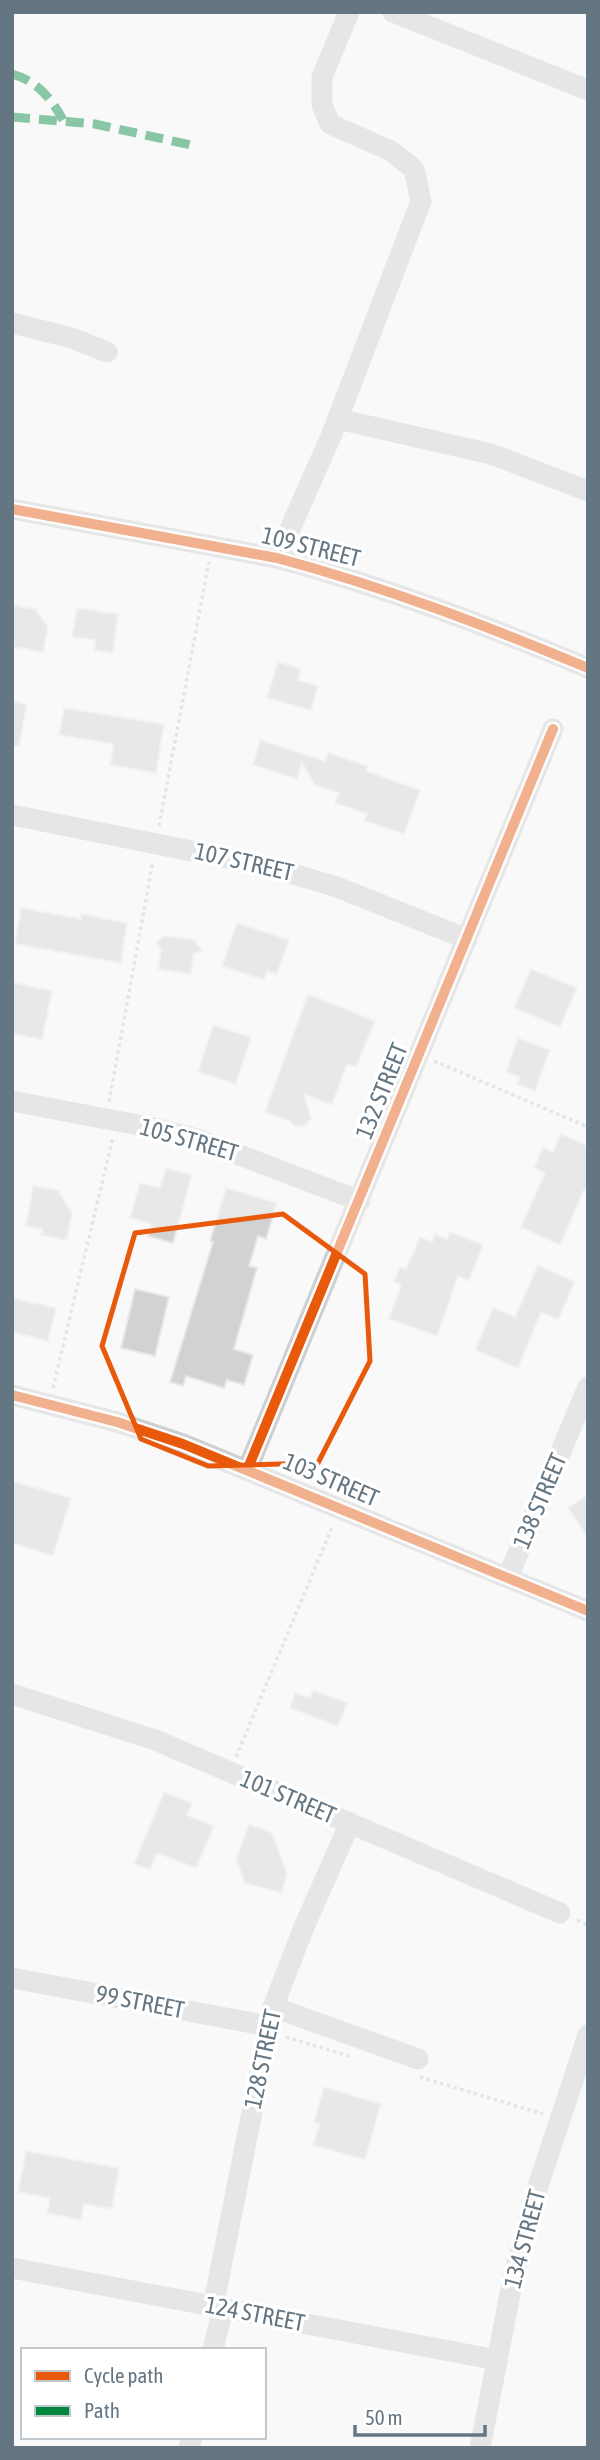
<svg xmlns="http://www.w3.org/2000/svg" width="600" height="2460" font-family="'Asap Condensed',sans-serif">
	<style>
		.building { fill: #d0d2d3; stroke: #e8e8e8; stroke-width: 2 }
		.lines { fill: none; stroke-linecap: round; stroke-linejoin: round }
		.path { stroke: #cbcccd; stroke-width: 3.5; stroke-dasharray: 3.5 3.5; stroke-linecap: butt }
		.minor { stroke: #cecfd0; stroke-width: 21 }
		.quiet { stroke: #00873e; stroke-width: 9; stroke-dasharray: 18 9; stroke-linecap: butt }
		.cycleway-casing { stroke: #fff; stroke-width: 15 }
		.cycleway { stroke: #e8590c; stroke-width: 10 }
		.marked { fill: none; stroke: #e8590c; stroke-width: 5; stroke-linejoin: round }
		.labels { text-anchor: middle; stroke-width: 7; stroke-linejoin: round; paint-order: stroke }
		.street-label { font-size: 24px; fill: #657683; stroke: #fff }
	</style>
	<rect width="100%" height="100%" fill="#f9f9f9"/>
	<g class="building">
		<polygon points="12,605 35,609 48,627 43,652 12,647"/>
		<polygon points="77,608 118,614 113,653 94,650 95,640 72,637"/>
		<polygon points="278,662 301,669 298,680 318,686 311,710 267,698"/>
		<polygon points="12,701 27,704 19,746 12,746"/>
		<polygon points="64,708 164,724 156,773 110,765 114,744 59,735"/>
		<polygon points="260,740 325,761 328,753 368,766 366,771 420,790 404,834 365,821 367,814 335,803 339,793 315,785 302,763 297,779 253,765"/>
		<polygon points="21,908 81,919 81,914 127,923 121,963 15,944"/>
		<polygon points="237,923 289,940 277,974 267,971 264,980 222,966"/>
		<polygon points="164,936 194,940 202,951 194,954 191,974 158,969 161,949 156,943"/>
		<polygon points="531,969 577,988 560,1027 514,1008"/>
		<polygon points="12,982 52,991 42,1040 12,1033"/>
		<polygon points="308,994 375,1021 356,1067 347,1064 332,1105 304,1094 311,1119 304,1126 295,1127 290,1121 265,1112"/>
		<polygon points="213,1025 251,1037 236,1084 198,1072"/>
		<polygon points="518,1038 550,1050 535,1091 517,1084 520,1077 506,1072"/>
		<polygon points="561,1134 588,1146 588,1192 584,1190 560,1245 521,1227 545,1173 534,1168 543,1147 553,1152"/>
		<polygon points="166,1168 192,1175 173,1243 148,1236 152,1224 130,1218 140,1183 160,1188"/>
		<polygon points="33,1186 58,1190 72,1213 67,1240 41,1235 43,1229 26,1226"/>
		<polygon points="226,1188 277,1203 266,1239 258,1236 249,1266 257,1268 234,1349 253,1355 244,1385 227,1380 224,1388 186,1376 183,1386 170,1382 213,1242 210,1241"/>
		<polygon points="450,1232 483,1245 469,1281 458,1276 437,1336 389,1319 401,1285 394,1282 400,1267 406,1270 420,1237 432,1242 435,1234 447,1239"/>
		<polygon points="538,1265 575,1282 558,1320 541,1312 518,1368 475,1350 493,1308 515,1317"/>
		<polygon points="135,1289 169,1297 155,1356 121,1348"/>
		<polygon points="12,1298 56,1308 48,1341 12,1332"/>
		<polygon points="12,1481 71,1498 53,1556 12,1543"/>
		<polygon points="588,1495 588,1538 568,1508"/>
		<polygon points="313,1690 347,1703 338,1726 290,1708 295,1693 310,1698"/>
		<polygon points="164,1792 192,1803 187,1815 214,1826 196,1868 157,1853 150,1870 134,1864"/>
		<polygon points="249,1824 272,1833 287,1874 282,1893 245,1883 236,1859"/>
		<polygon points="324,2087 381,2104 365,2160 313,2145 320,2124 314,2122"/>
		<polygon points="26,2151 119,2168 112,2209 84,2204 81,2220 47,2213 50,2198 18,2192"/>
	</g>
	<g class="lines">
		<g class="path">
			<polyline points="159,826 209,562"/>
			<polyline points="434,1061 588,1127"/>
			<polyline points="109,1102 153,861"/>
			<polyline points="53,1388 113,1137"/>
			<polyline points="236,1757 333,1525"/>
			<polyline points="577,1920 588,1925"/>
			<polyline points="286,2037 349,2056"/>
			<polyline points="420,2077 543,2114"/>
		</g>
		<g class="minor">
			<polyline points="393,12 588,90"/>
			<polyline points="12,323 72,338 107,352"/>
			<polyline points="338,419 491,454 588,491"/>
			<path d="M12,509L277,558C385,587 485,625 588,668"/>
			<polyline points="277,558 332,434 421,201 414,169 391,151 330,124 322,105 322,77 349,12"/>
			<polyline points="12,815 266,866 337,887 467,939"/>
			<polyline points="12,1101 159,1129 200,1140 360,1201"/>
			<polyline points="12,1395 117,1422 183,1444 588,1611"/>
			<polyline points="248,1468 553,729"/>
			<polyline points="508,1577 588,1387"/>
			<polyline points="12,1694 155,1740 560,1913"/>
			<polyline points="12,1978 268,2026"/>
			<polyline points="273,2007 418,2059"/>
			<polyline points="12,2268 497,2360"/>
			<polyline points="213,2307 273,2007 304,1927 350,1823"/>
			<polyline points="213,2350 223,2308"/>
			<polyline points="189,2448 192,2437"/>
			<polyline points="480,2448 513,2279 534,2198 588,2035"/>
		</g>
		<g class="quiet">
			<path d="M12,74C37,81 51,98 63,120"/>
			<polyline points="12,117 95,124 191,145"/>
		</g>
		<g class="cycleway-casing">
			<g id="cycleway">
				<path d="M12,509L277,558C385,587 485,625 588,668"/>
				<polyline points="12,1395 117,1422 183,1444 588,1611"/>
				<polyline points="248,1468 553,729"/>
			</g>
		</g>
		<use href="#cycleway" class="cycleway"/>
	</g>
	<path d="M0 0H600V2460H0ZM283,1214L365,1274L370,1361L318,1463L208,1466L141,1439L102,1346L135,1233Z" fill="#f9f9f9" fill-opacity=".55" fill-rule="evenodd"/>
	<path class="marked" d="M283,1214L365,1274L370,1361L318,1463L208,1466L141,1439L102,1346L135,1233Z"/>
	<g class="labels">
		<g class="street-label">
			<text transform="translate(311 547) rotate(14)" y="8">109 STREET</text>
			<text transform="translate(244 862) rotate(13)" y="8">107 STREET</text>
			<text transform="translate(382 1091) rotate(-68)" y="8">132 STREET</text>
			<text transform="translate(189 1140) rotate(16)" y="8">105 STREET</text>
			<text transform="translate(331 1480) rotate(23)" y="8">103 STREET</text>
			<text transform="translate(540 1501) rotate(-67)" y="8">138 STREET</text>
			<text transform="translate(288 1797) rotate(23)" y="8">101 STREET</text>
			<text transform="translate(140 2002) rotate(11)" y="8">99 STREET</text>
			<text transform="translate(263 2059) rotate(-78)" y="8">128 STREET</text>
			<text transform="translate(525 2239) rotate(-75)" y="8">134 STREET</text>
			<text transform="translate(255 2314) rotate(11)" y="8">124 STREET</text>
		</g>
	</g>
	<rect width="600" height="2460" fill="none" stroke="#657683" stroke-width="28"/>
	<rect x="21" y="2348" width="245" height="91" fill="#ffffff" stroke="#c1c8cd" stroke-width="2"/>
	<rect x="35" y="2371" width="35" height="10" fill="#e8590c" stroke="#c1c8cd" stroke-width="2"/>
	<text x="84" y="2383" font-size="21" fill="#657683">Cycle path</text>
	<rect x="35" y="2406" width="35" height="10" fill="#00873e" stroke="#c1c8cd" stroke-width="2"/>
	<text x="84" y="2418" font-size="21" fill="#657683">Path</text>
	<path d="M355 2425v10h130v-10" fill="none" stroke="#657683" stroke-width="3.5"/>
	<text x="365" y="2425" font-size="21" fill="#657683" stroke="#ffffff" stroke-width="5" paint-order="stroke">50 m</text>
</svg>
